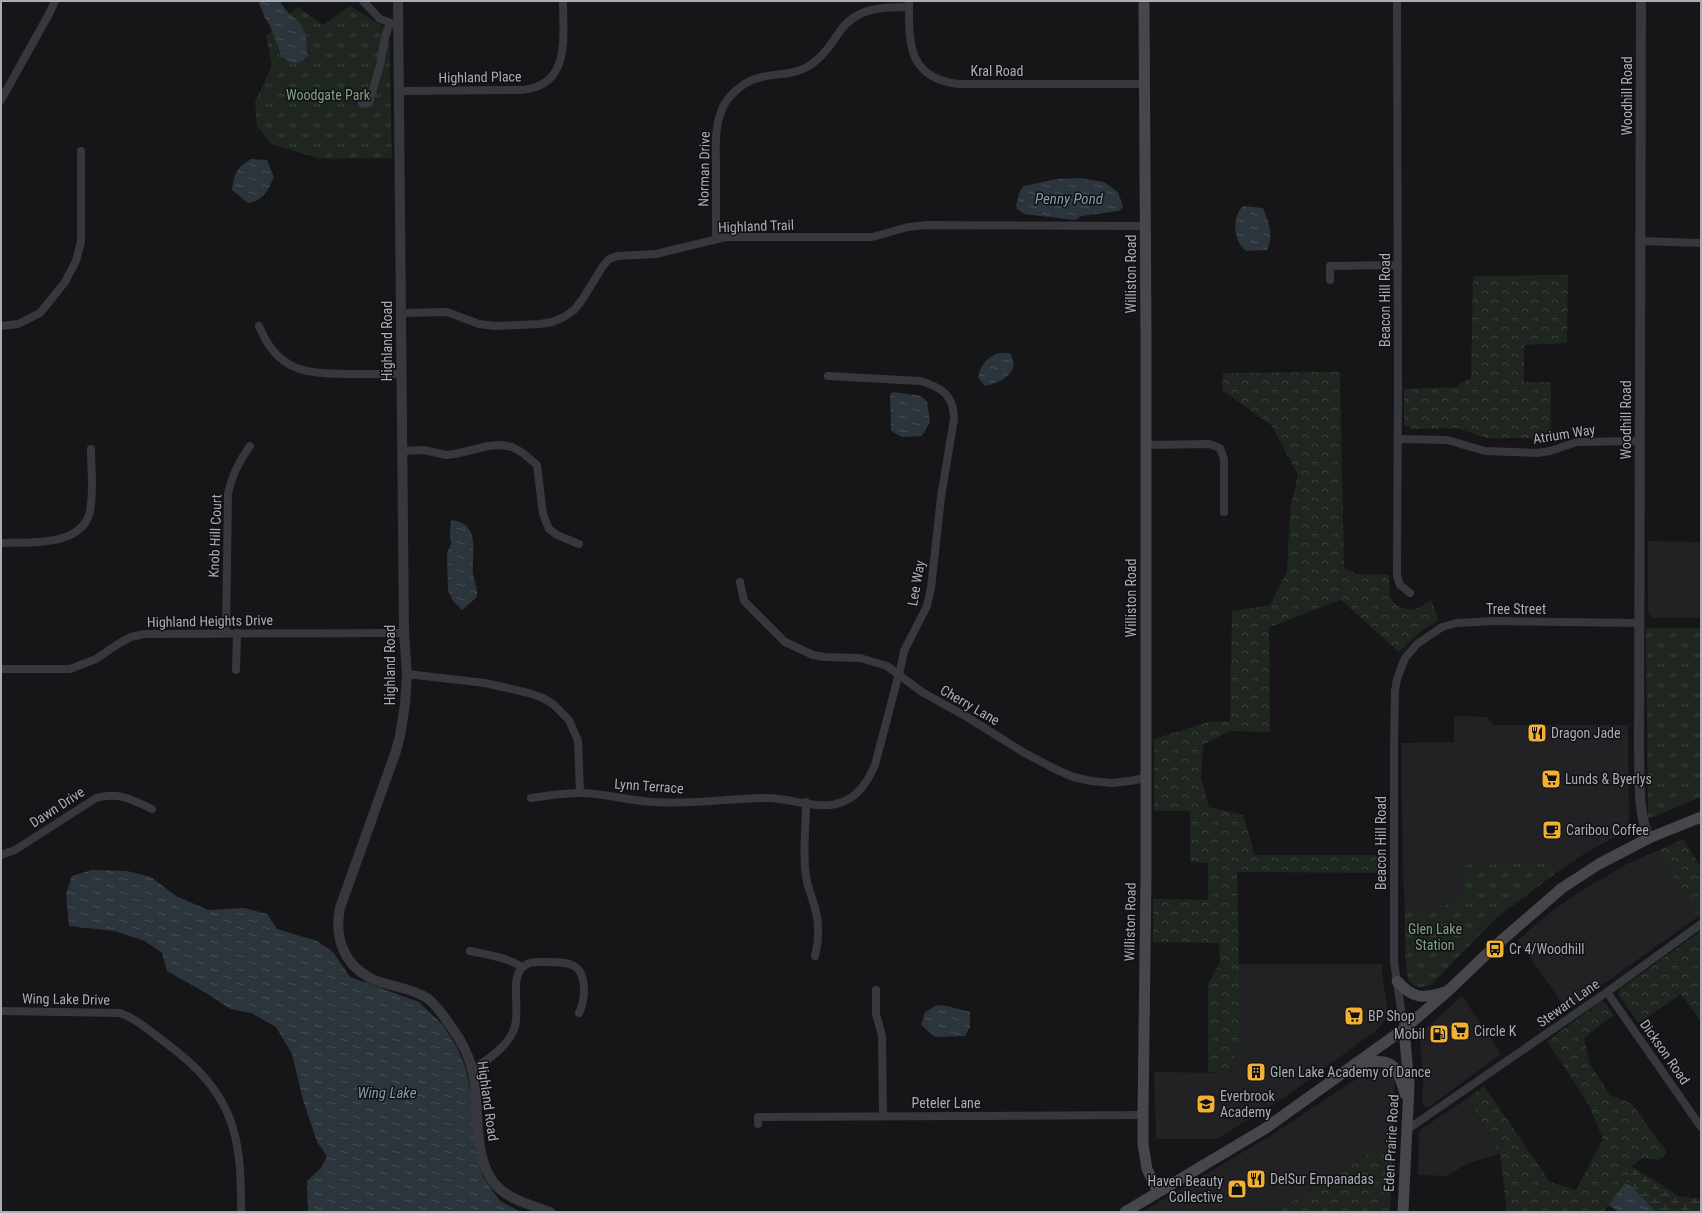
<svg xmlns="http://www.w3.org/2000/svg" width="1702" height="1213" font-family="'Roboto Condensed',sans-serif">
	<style>
		.built { fill: #222225 }
		.forest { fill: url(#forest-crowns) }
		.wetland { fill: url(#wetland-marsh) }
		.park { fill: url(#park-tufts) }
		.water { fill: url(#water-ripples) }
		.lines { fill: none; stroke-linecap: round; stroke-linejoin: round }
		.minor { stroke: #37383d; stroke-width: 8 }
		.tertiary { stroke: #37383d; stroke-width: 10 }
		.secondary { stroke: #45474d; stroke-width: 11 }
		.labels { text-anchor: middle; stroke-width: 3; stroke-linejoin: round; paint-order: stroke }
		.street-label { font-size: 14px; fill: #a8adb8; stroke: #111113 }
		.park-label { font-size: 14px; fill: #7fa381; stroke: #111113 }
		.poi-label { font-size: 14px; fill: #a8adb8; stroke: #111113; text-anchor: start }
		.water-label { font-size: 15px; font-style: italic; fill: #7f9bb3; stroke: #111113 }
	</style>
	<defs>
		<pattern id="forest-crowns" width="20" height="18" patternUnits="userSpaceOnUse"><rect width="20" height="18" fill="#1e261f"/><path d="M2 6a3 3 0 1 1 6 0M12 15a3 3 0 1 1 6 0" fill="none" stroke="#3c433d"/></pattern>
		<pattern id="wetland-marsh" width="20" height="14" patternUnits="userSpaceOnUse"><rect width="20" height="14" fill="#1e261f"/><path d="M1 5h8M5 5V1M11 12h8M15 12V8" fill="none" stroke="#3c433d"/></pattern>
		<pattern id="park-tufts" width="24" height="20" patternUnits="userSpaceOnUse"><rect width="24" height="20" fill="#1e261f"/><path d="M3 7l-1-3M5 7V3M7 7l1-3M15 17l-1-3M17 17v-4M19 17l1-3" fill="none" stroke="#3c433d"/></pattern>
		<pattern id="water-ripples" width="26" height="14" patternUnits="userSpaceOnUse"><rect width="26" height="14" fill="#2c353c"/><path d="M2 4q2-2 4 0t4 0M15 11q2-2 4 0t4 0" fill="none" stroke="#485056"/></pattern>
	</defs>
	<rect width="100%" height="100%" fill="#161618"/>
	<g class="built">
		<polygon points="1648,541 1701,542 1701,618 1652,618 1648,613"/>
		<polygon points="1454,716 1488,717 1493,725 1628,725 1629,824 1627,829 1625,832 1587,852 1556,873 1550,863 1464,865 1464,892 1443,907 1405,907 1403,878 1401,743 1454,742"/>
		<polygon points="1657,851 1699,916 1567,1010 1518,940 1547,915 1573,896 1625,865"/>
		<polygon points="1239,964 1382,964 1382,973 1388,1012 1387,1017 1378,1029 1288,1095 1217,1139 1156,1139 1154,1072 1228,1073 1241,1039"/>
		<polygon points="1462,996 1501,1054 1429,1107 1425,1107 1422,1101 1423,1082 1420,1037 1421,1033"/>
		<polygon points="1378,1067 1388,1070 1395,1080 1393,1139 1298,1199 1267,1212 1142,1212 1270,1136 1373,1068"/>
		<polygon points="1468,1098 1500,1154 1466,1164 1447,1176 1418,1175 1419,1132 1421,1129"/>
	</g>
	<g class="forest">
		<polygon points="1568,275 1567,343 1524,345 1524,382 1551,382 1551,433 1539,438 1487,438 1456,428 1411,429 1404,424 1404,389 1456,387 1471,378 1473,276"/>
		<polygon points="1340,372 1344,568 1358,574 1389,575 1390,597 1397,606 1411,610 1421,607 1431,600 1439,620 1420,632 1399,652 1341,600 1269,627 1270,732 1229,731 1203,745 1201,778 1209,807 1243,815 1255,855 1385,855 1386,873 1237,872 1241,1040 1228,1073 1208,1072 1208,984 1220,963 1219,943 1153,942 1153,899 1208,900 1208,863 1190,862 1190,811 1154,811 1154,739 1208,722 1230,721 1232,611 1270,605 1287,572 1290,510 1298,475 1272,426 1222,390 1223,373"/>
		<polygon points="1683,839 1701,867 1701,914 1699,916 1657,851"/>
		<polygon points="1701,931 1701,1022 1681,994 1639,1023 1618,995 1620,989"/>
		<polygon points="1602,1001 1605,1002 1614,1015 1584,1038 1590,1064 1610,1095 1632,1104 1667,1152 1659,1160 1643,1158 1631,1166 1625,1183 1603,1212 1507,1212 1500,1154 1468,1098 1484,1086 1550,1182 1576,1190 1603,1139 1589,1105 1547,1041"/>
		<polygon points="1393,1139 1390,1212 1267,1212 1298,1199"/>
	</g>
	<path class="wetland" d="M1631,1166L1679,1196L1701,1199V1212H1656C1649,1205 1633,1185 1625,1183Z"/>
	<g class="park">
		<polygon points="350,6 389,30 392,158 321,159 271,144 257,126 255,102 272,65 266,36 298,7 323,25"/>
		<polygon points="1646,628 1701,628 1701,797 1648,819"/>
		<path d="M1550,863L1556,873L1496,918L1431,985C1425,987 1417,989 1411,983C1403,976 1405,920 1405,907H1443L1464,892L1463,865Z"/>
	</g>
	<g class="water">
		<path d="M258,1H280C286,13 291,14 299,22C306,30 307,45 307,56C303,63 296,64 288,62L280,52L270,26L265,18Z"/>
		<path d="M251,159L267,160L274,177C267,191 265,200 248,203L232,190C234,174 237,167 251,159Z"/>
		<polygon points="1078,178 1104,182 1118,192 1123,207 1119,211 1081,216 1075,220 1024,214 1017,209 1016,205 1020,191 1024,186 1056,179"/>
		<path d="M1244,206L1263,208C1269,222 1274,237 1267,250L1247,251C1233,244 1231,214 1244,206Z"/>
		<path d="M1000,353H1010C1022,373 1001,382 985,386L978,377C981,364 987,357 1000,353Z"/>
		<polygon points="893,392 921,396 927,402 930,422 922,436 902,437 891,431 890,394"/>
		<path d="M451,520C481,523 472,552 473,573C474,582 478,588 477,597L462,610L453,601L448,590L447,553L451,544L450,532Z"/>
		<polygon points="92,870 127,871 151,877 176,896 208,910 244,908 267,914 277,929 317,941 333,952 350,977 419,1002 443,1025 457,1047 466,1069 472,1099 476,1154 483,1177 500,1201 521,1212 308,1212 307,1181 321,1168 327,1156 317,1142 303,1100 292,1054 276,1027 251,1013 230,1009 208,994 167,971 162,953 145,941 114,931 69,926 66,893 72,876"/>
		<polygon points="937,1005 947,1006 970,1012 970,1027 965,1036 935,1037 921,1025 925,1012"/>
		<path d="M1625,1183C1633,1185 1649,1205 1656,1212H1619L1608,1205Z"/>
	</g>
	<g class="lines">
		<g class="minor">
			<polyline points="363,1 380,19 394,24"/>
			<path d="M909,1C909,43 907,78 959,84H1146"/>
			<polyline points="1397,1 1398,379 1397,575 1400,585 1410,593"/>
			<path d="M399,91L521,90C571,86 563,38 563,1"/>
			<polyline points="1,100 49,14 55,1"/>
			<polyline points="362,104 369,103 380,65 385,37 390,23"/>
			<path d="M716,239C716,216 716,192 716,169C716,150 714,130 721,112C725,99 738,87 750,81C770,71 795,78 813,63C825,54 832,43 840,31C857,7 883,7 909,7"/>
			<polyline points="1641,241 1701,243"/>
			<polyline points="1330,280 1330,266 1398,265"/>
			<polyline points="401,313 447,312 479,324 495,326 540,324 552,322 564,317 574,310 582,300 603,266 609,259 617,256 656,254 726,237 872,237 908,227 927,225 1146,226"/>
			<polyline points="1,326 18,324 40,313 65,282 76,261 81,242 81,151"/>
			<path d="M259,326C277,371 305,374 349,374C366,374 384,374 401,374"/>
			<polyline points="1398,439 1447,440 1485,451 1537,453 1550,451 1577,442 1640,441"/>
			<polyline points="1146,445 1209,444 1220,448 1224,459 1224,512"/>
			<polyline points="402,451 424,450 446,455 455,454 488,446 501,445 512,447 523,453 537,465 543,514 549,529 557,535 579,544"/>
			<path d="M1,543C29,542 83,547 90,511C94,491 91,469 91,449"/>
			<polyline points="740,582 744,601 785,642 813,655 824,657 860,658 887,666 922,692 967,717 1023,752 1055,769 1073,777 1091,781 1111,783 1130,781 1145,778"/>
			<path d="M226,633L228,493C232,475 239,461 250,446"/>
			<polyline points="1,669 70,669 96,659 118,644 131,637 144,634 404,633"/>
			<polyline points="236,670 237,633"/>
			<polyline points="407,674 485,683 529,693 543,698 553,704 569,720 578,741 580,793"/>
			<path d="M531,798C546,796 563,793 579,793C604,793 629,801 654,802C692,805 729,798 767,798C790,798 814,809 836,804C857,799 867,783 875,765L902,662L904,651L927,606L931,588L941,497L954,419C954,395 941,387 920,381L828,376"/>
			<path d="M806,802C806,828 802,856 807,882C809,891 813,899 815,908C820,925 819,940 815,956"/>
			<path d="M1,855L15,850L96,798C119,792 131,799 152,809"/>
			<path d="M470,951C489,955 506,957 522,967"/>
			<polyline points="876,990 876,1014 882,1036 883,1116"/>
			<polyline points="1607,992 1701,1127"/>
			<path d="M1,1011L120,1013C137,1019 151,1032 166,1043C232,1092 242,1132 241,1212"/>
			<polyline points="1404,1029 1394,962 1394,746 1395,691 1397,679 1405,658 1417,644 1442,627 1457,623 1495,621 1638,623"/>
			<path d="M472,1069C489,1060 514,1042 516,1021C517,1011 516,1001 516,991C516,983 516,974 522,968C528,961 536,962 545,962C568,962 584,962 584,990C584,999 583,1005 579,1013"/>
			<polyline points="758,1124 758,1117 1143,1115"/>
			<polyline points="1408,1129 1607,992 1701,924"/>
		</g>
		<g class="tertiary">
			<path d="M398,1L404,633L407,674L405,704L400,736L396,751L340,908C334,938 344,965 372,979C390,987 410,987 427,998C437,1005 445,1018 452,1028C461,1040 468,1054 472,1069C482,1104 469,1164 501,1190C514,1201 534,1206 550,1212"/>
			<path d="M1641,1L1639,748C1640,778 1637,811 1649,838"/>
		</g>
		<g class="secondary">
			<polyline points="1144,1 1146,339 1146,875 1143,1115 1143,1144 1147,1169 1158,1192"/>
			<path d="M1397,981C1413,999 1423,999 1445,992"/>
			<path d="M1356,1063C1389,1060 1396,1058 1405,1094"/>
			<polyline points="1125,1212 1266,1128 1404,1029 1448,991 1494,947 1562,888 1599,864 1649,838 1701,817"/>
			<polyline points="1403,1212 1409,1085 1404,1029"/>
		</g>
	</g>
	<defs>
		<g id="restaurant-square" transform="scale(1)"><rect x="-9" y="-9" width="18" height="18" rx="4" fill="#f2b134" stroke="#111113"/><path d="M-5-6h1v4h1v-4h1v4h1v-4h1v5L-1.5 .5V6h-2V.5L-5-1ZM5-6V6H3V1.5H1.5Q1.5-4 5-6Z" fill="#111"/></g>
		<g id="supermarket-square" transform="scale(1)"><rect x="-9" y="-9" width="18" height="18" rx="4" fill="#f2b134" stroke="#111113"/><path d="M-6-5.5h2.5l.6 2H6L4.5 2H-2.5L-4.4-4H-6ZM-1.5 3.2a1.3 1.3 0 1 0 .1 0ZM3 3.2a1.3 1.3 0 1 0 .1 0Z" fill="#111"/></g>
		<g id="cafe-square" transform="scale(1)"><rect x="-9" y="-9" width="18" height="18" rx="4" fill="#f2b134" stroke="#111113"/><path d="M-5.5-4.5H6V0H3Q3 3.5 0 3.5H-2.5Q-5.5 3.5-5.5 0ZM3-3.2v2h1.7v-2ZM-6 4.5H4V6H-6Z" fill="#111"/></g>
		<g id="bus-square" transform="scale(1)"><rect x="-9" y="-9" width="18" height="18" rx="4" fill="#f2b134" stroke="#111113"/><path d="M-5-6H5V4H4V6H2V4H-2V6H-4V4H-5ZM-3.5-4V0h7V-4ZM-3.5 1.2v1.5H-2V1.2ZM2 1.2v1.5H3.5V1.2Z" fill="#111"/></g>
		<g id="fuel-square" transform="scale(1)"><rect x="-9" y="-9" width="18" height="18" rx="4" fill="#f2b134" stroke="#111113"/><path d="M-5.5-6h7V0h2V4h1.3V-2.5L3-4.5l.8-.8L6-3V5H2.5V1h-1V6h-7ZM-4.2-4.7v3.2H.2V-4.7Z" fill="#111"/></g>
		<g id="building-square" transform="scale(1)"><rect x="-9" y="-9" width="18" height="18" rx="4" fill="#f2b134" stroke="#111113"/><path d="M-4-6H4V6H1V3H-1V6H-4ZM-2.5-4.3h1.7v1.8h-1.7ZM.8-4.3h1.7v1.8H.8ZM-2.5-1h1.7V.8h-1.7ZM.8-1h1.7V.8H.8Z" fill="#111"/></g>
		<g id="school-square" transform="scale(1)"><rect x="-9" y="-9" width="18" height="18" rx="4" fill="#f2b134" stroke="#111113"/><path d="M0-5L7-2L0 1L-7-2ZM-4 1L0 2.5L4 1V4Q0 6-4 4Z" fill="#111"/></g>
		<g id="shop-square" transform="scale(1)"><rect x="-9" y="-9" width="18" height="18" rx="4" fill="#f2b134" stroke="#111113"/><path d="M-5-2.5h2.3a2.7 3.5 0 0 1 5.4 0H5L5.5 6h-11ZM-1.5-2.5h3a1.5 2.3 0 0 0-3 0Z" fill="#111"/></g>
	</defs>
	<g fill-rule="evenodd">
		<use href="#restaurant-square" x="1537" y="733"/>
		<use href="#supermarket-square" x="1551" y="779"/>
		<use href="#cafe-square" x="1552" y="830"/>
		<use href="#bus-square" x="1495" y="949"/>
		<use href="#supermarket-square" x="1354" y="1016"/>
		<use href="#supermarket-square" x="1460" y="1031"/>
		<use href="#fuel-square" x="1439" y="1034"/>
		<use href="#building-square" x="1256" y="1072"/>
		<use href="#school-square" x="1206" y="1104"/>
		<use href="#restaurant-square" x="1256" y="1179"/>
		<use href="#shop-square" x="1237" y="1189"/>
	</g>
	<g class="labels">
		<g class="street-label">
			<text x="997" y="76">Kral Road</text>
			<text transform="translate(480 77) rotate(-1)" y="5">Highland Place</text>
			<text transform="translate(1627 96) rotate(-90)" y="5">Woodhill Road</text>
			<text transform="translate(704 169) rotate(-89)" y="5">Norman Drive</text>
			<text transform="translate(756 226) rotate(-2)" y="5">Highland Trail</text>
			<text transform="translate(1131 274) rotate(-90)" y="5">Williston Road</text>
			<text transform="translate(1385 300) rotate(-90)" y="5">Beacon Hill Road</text>
			<text transform="translate(387 341) rotate(-90)" y="5">Highland Road</text>
			<text transform="translate(1626 420) rotate(-90)" y="5">Woodhill Road</text>
			<text transform="translate(1564 434) rotate(-9)" y="5">Atrium Way</text>
			<text transform="translate(215 536) rotate(-88)" y="5">Knob Hill Court</text>
			<text transform="translate(916 583) rotate(-80)" y="5">Lee Way</text>
			<text transform="translate(1131 598) rotate(-90)" y="5">Williston Road</text>
			<text x="1516" y="614">Tree Street</text>
			<text transform="translate(210 621) rotate(-1)" y="5">Highland Heights Drive</text>
			<text transform="translate(390 665) rotate(-90)" y="5">Highland Road</text>
			<text transform="translate(970 705) rotate(30)" y="5">Cherry Lane</text>
			<text transform="translate(649 786) rotate(4)" y="5">Lynn Terrace</text>
			<text transform="translate(57 807) rotate(-33)" y="5">Dawn Drive</text>
			<text transform="translate(1381 843) rotate(-90)" y="5">Beacon Hill Road</text>
			<text transform="translate(1130 922) rotate(-89)" y="5">Williston Road</text>
			<text transform="translate(66 999) rotate(1)" y="5">Wing Lake Drive</text>
			<text transform="translate(1568 1003) rotate(-35)" y="5">Stewart Lane</text>
			<text transform="translate(1665 1052) rotate(55)" y="5">Dickson Road</text>
			<text transform="translate(488 1101) rotate(82)" y="5">Highland Road</text>
			<text x="946" y="1108">Peteler Lane</text>
			<text transform="translate(1391 1143) rotate(-87)" y="5">Eden Prairie Road</text>
		</g>
		<g class="park-label">
			<text x="328" y="100">Woodgate Park</text>
			<text x="1435" y="934">Glen Lake<tspan x="1435" dy="16">Station</tspan></text>
		</g>
		<g class="poi-label">
			<text x="1551" y="738">Dragon Jade</text>
			<text x="1565" y="784">Lunds &amp; Byerlys</text>
			<text x="1566" y="835">Caribou Coffee</text>
			<text x="1509" y="954">Cr 4/Woodhill</text>
			<text x="1368" y="1021">BP Shop</text>
			<text x="1474" y="1036">Circle K</text>
			<text x="1425" y="1039" text-anchor="end">Mobil</text>
			<text x="1270" y="1077">Glen Lake Academy of Dance</text>
			<text x="1220" y="1101">Everbrook<tspan x="1220" dy="16">Academy</tspan></text>
			<text x="1270" y="1184">DelSur Empanadas</text>
			<text x="1223" y="1186" text-anchor="end">Haven Beauty<tspan x="1223" dy="16">Collective</tspan></text>
		</g>
		<g class="water-label">
			<text x="1069" y="204">Penny Pond</text>
			<text x="387" y="1098">Wing Lake</text>
		</g>
	</g>
	<rect width="1702" height="1213" fill="none" stroke="#a8adb8" stroke-width="4"/>
</svg>
